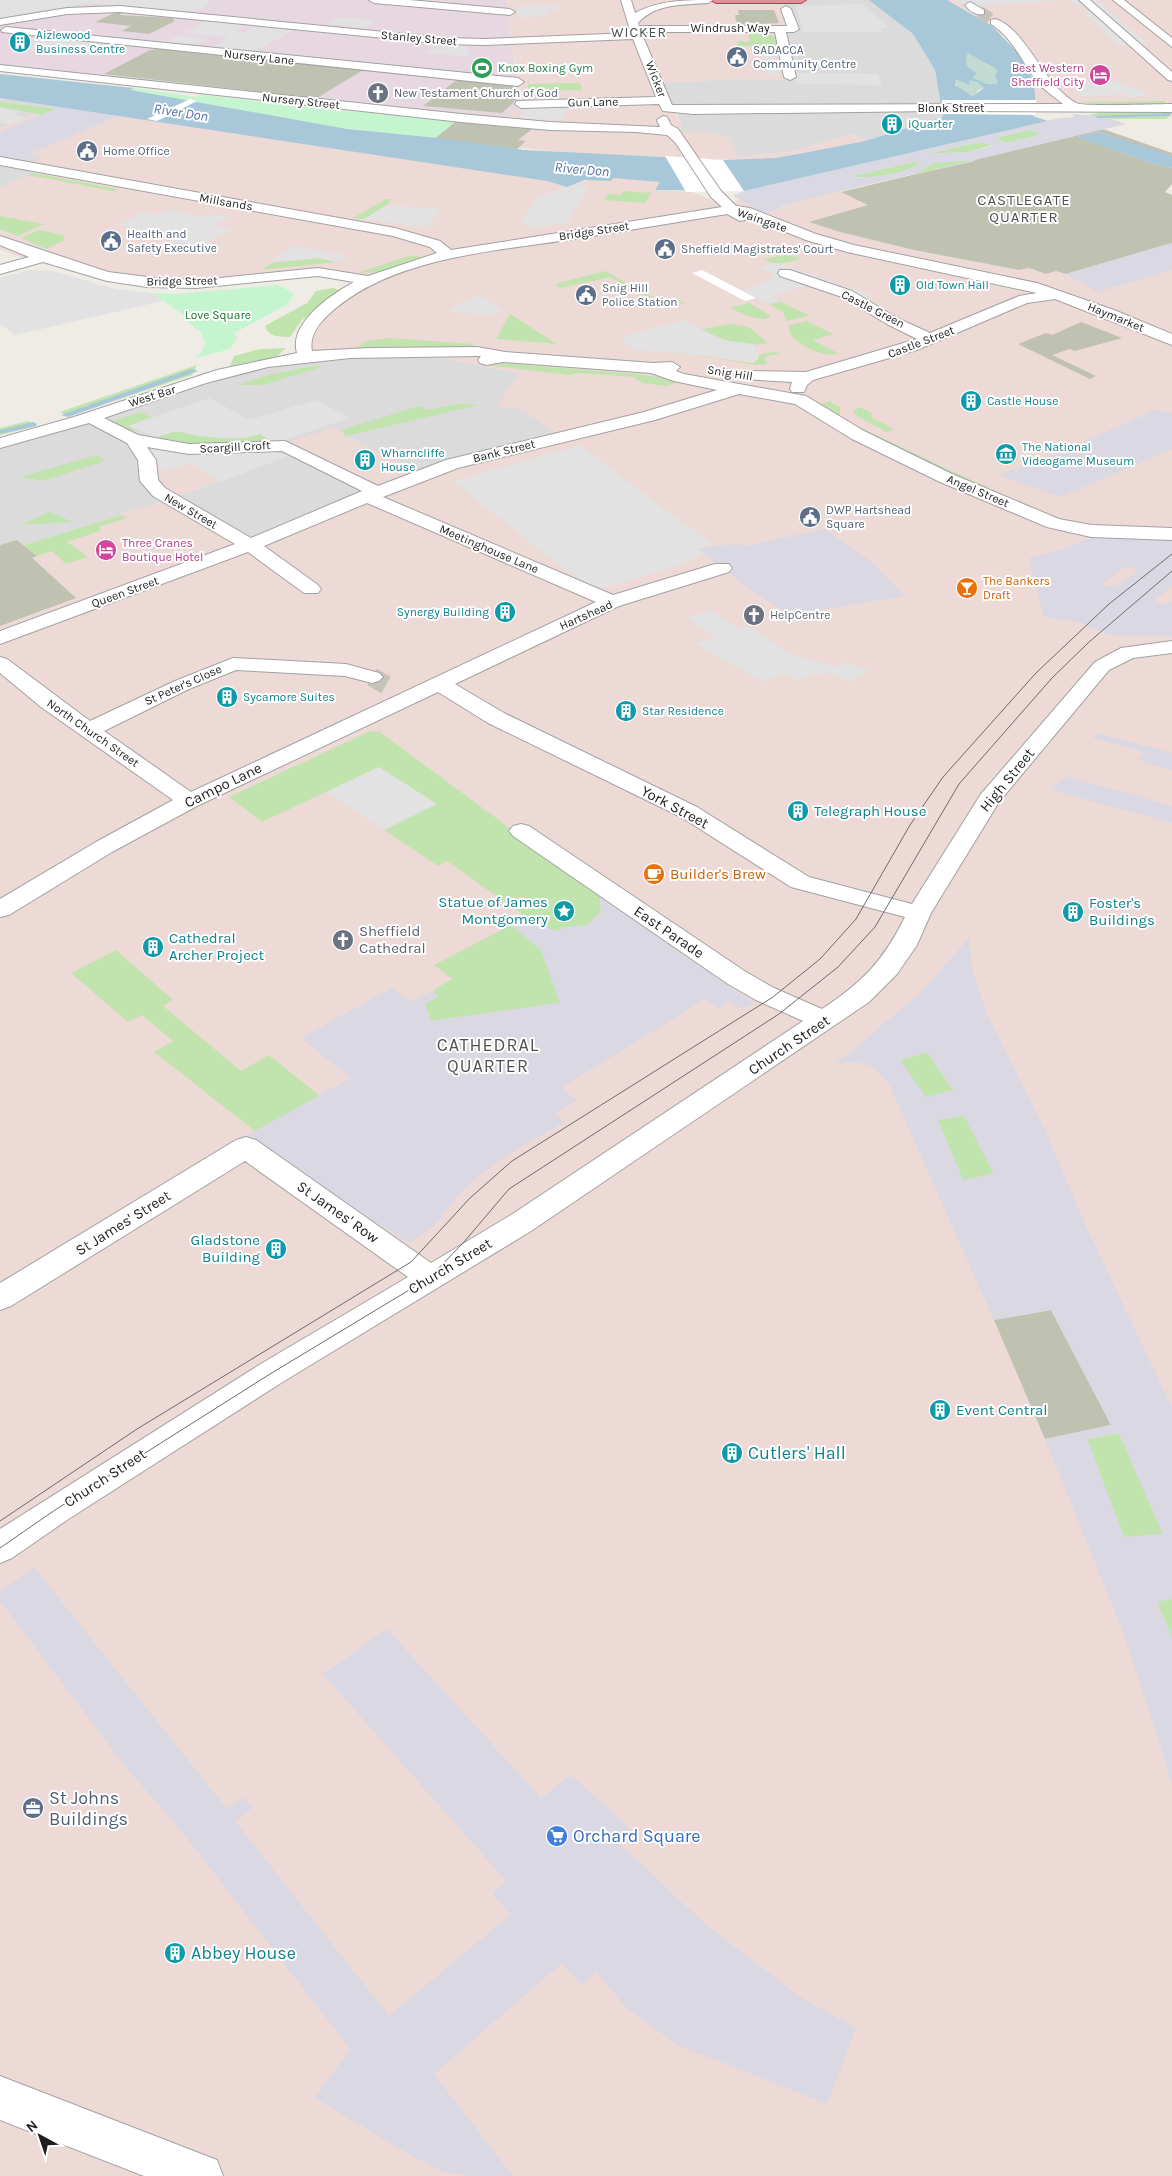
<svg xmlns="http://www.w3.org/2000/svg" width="1172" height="2176" font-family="Karla,sans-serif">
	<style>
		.residential { fill: #dcdbdb }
		.commercial { fill: #edd9d5 }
		.industrial { fill: #e6d7e1 }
		.construction { fill: #bfc2b0 }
		.grass { fill: #c1e4ae }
		.wetland { fill: #c2dbd3 }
		.park { fill: #c4f5cf }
		.parking { fill: #e2e2e2 }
		.plaza { fill: #dad9e3; fill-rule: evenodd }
		.water { fill: #a8c7d8; fill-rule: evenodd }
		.pier { fill: #fff }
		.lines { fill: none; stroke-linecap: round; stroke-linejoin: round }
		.stream { fill: #a8c7d8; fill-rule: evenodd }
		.minor-tunnel-far1 { stroke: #c4c3bc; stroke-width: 12; stroke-dasharray: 12 5.5; stroke-linecap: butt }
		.minor-tunnel { stroke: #c4c3bc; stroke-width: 19; stroke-dasharray: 19 9; stroke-linecap: butt }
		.minor-casing { stroke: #a2a2a2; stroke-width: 2 }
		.highway-casing { stroke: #cb3252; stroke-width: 2 }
		.minor { fill: #fff; fill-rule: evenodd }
		.highway { fill: #df9296; fill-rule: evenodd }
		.tram { stroke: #6c6c6c; stroke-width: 1 }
		.labels { text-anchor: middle; stroke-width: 4; stroke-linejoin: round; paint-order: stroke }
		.far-street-label { font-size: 12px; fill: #1e1e1e; stroke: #fff }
		.far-culture-label { font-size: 12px; fill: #0d838f; stroke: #fff; text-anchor: start }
		.far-service-label { font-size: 12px; fill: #4e5e75; stroke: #fff; text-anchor: start }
		.far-leisure-label { font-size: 12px; fill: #27864d; stroke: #fff; text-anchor: start }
		.far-hotel-label { font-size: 12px; fill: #b23c85; stroke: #fff; text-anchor: end }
		.far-worship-label { font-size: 12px; fill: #5b616d; stroke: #fff; text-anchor: start }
		.far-park-label { font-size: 12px; fill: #147329; stroke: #fff }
		.far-food-label { font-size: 12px; fill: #c56008; stroke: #fff; text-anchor: start }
		.far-neighbourhood-label { font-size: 14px; letter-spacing: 1px; fill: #515151; stroke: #fff }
		.far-water-label { font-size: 14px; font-style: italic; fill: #5271a5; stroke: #fff }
		.far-quarter-label { font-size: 15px; letter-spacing: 1px; fill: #515151; stroke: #fff }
		.street-label { font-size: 15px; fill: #1e1e1e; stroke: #fff }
		.culture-label { font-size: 15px; fill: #0d838f; stroke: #fff; text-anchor: start }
		.food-label { font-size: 15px; fill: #c56008; stroke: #fff; text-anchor: start }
		.worship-label { font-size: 15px; fill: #5b616d; stroke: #fff; text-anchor: start }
		.quarter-label { font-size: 18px; letter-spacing: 1px; fill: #515151; stroke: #fff }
		.near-culture-label { font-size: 18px; fill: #0d838f; stroke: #fff; text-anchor: start }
		.near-service-label { font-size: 18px; fill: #4e5e75; stroke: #fff; text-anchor: start }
		.near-shop-label { font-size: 18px; fill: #366cbe; stroke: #fff; text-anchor: start }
	</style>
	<rect width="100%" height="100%" fill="#eeece4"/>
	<g class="residential">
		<polygon points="782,0 869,0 880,7 913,34 935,70 943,117 865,141 853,134 794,151 738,157 674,132 682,128 680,122 676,111 657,83 735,79 788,80 784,53 785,8"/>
		<polygon points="0,98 36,102 62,106 42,115 35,114 0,128"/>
		<polygon points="0,161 42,169 0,188"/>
		<polygon points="410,352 519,373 500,403 532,410 561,438 420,475 346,436 285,446 181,495 299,452 375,491 250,545 167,501 123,512 125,514 24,545 17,540 0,545 0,443 243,368"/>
	</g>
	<g class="commercial">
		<polygon points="507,0 782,0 794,29 781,29 790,77 788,80 735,79 657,83 680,122 682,127 675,132 703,131 728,137 738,157 794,151 853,134 865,141 775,158 744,160 584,154 481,144 451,125 461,118 522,99 511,41"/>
		<polygon points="947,0 1172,0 1172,108 1036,108 1034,83 1023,58 1006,38 971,13"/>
		<polygon points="62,106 547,181 567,187 588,180 611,181 613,178 660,182 656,190 692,192 730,208 726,203 821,183 869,205 810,222 840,232 914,250 1019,270 1029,268 1046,274 1056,271 1066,274 1172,243 1172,2176 0,2176 0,545 17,540 24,545 124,514 122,512 167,501 250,545 375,491 299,452 169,499 133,439 285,446 289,442 335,427 346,436 420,474 560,437 525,412 530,410 497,406 519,373 410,352 306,356 312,321 369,282 352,277 289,274 143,282 43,257 20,257 0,249 0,188 41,169 0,161 0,128 35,114 42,115"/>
	</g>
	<polygon class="industrial" points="0,0 507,0 511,41 521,104 504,122 0,68"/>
	<g class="construction">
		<polygon points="738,10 774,10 779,23 737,25 735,15 739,15"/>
		<polygon points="117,12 121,13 120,15 172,18 175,21 149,34 122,31 131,26 95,22"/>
		<polygon points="162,49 235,57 363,70 317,98 104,74 150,50"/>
		<polygon points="458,79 513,85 516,100 502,113 423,106"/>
		<polygon points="455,122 532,129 518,140 526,141 517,149 434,139"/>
		<polygon points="1103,129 1172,153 1172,156 1160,153 1099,132 1078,137 1150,163 1172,168 1172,184 1165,192 1172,195 1172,243 1066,274 1056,271 1046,274 1029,268 1019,270 914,250 840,232 809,222 868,205 841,192"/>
		<polygon points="1081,322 1122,338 1075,351 1070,349 1052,355 1096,376 1090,379 1018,344 1046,333 1052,335"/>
		<polygon points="17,540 37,556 32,558 76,598 0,626 0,545"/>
		<polygon points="1051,1310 1111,1425 1045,1439 994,1320"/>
	</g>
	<g class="grass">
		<polygon points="749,32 765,32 775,37 778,51 771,51 769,46 738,46 737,41 749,42"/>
		<polygon points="580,83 582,90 528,91 528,84"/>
		<polygon points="1165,101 1165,105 1105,105 1079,102"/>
		<polygon points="0,102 56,109 42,115 0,107"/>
		<polygon points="1112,111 1167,111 1171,115 1166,119 1115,119 1087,115"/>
		<polygon points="1028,130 1036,131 1038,135 1006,143 995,138"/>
		<polygon points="979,142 993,145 968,152 925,154"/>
		<polygon points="980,159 914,175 932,163"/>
		<path d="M917,161L919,163L917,165C904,174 867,181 853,176Z"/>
		<polygon points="33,173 118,189 113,191 28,175"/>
		<polygon points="623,191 651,193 645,203 604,200 608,194 620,195"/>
		<polygon points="386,199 392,199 387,205 364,219 353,218"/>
		<polygon points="0,216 44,224 17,236 0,229"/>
		<polygon points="39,230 63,235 64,240 46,249 21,238"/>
		<polygon points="417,255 421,257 379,272 358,273 405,257"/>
		<path d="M786,255L802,258C787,263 778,266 763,259Z"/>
		<polygon points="319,258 336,262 261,270 272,263"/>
		<polygon points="605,271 663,303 678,299 686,304 677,303 676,306 667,308 610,277 561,288 555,284"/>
		<path d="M333,288L340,290L302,320L290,337C280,337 268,337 265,326L270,323L307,303L316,291Z"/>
		<polygon points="780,302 810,316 786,321 783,312 769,304"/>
		<path d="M749,303L769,315L770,317C759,323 741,313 730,308Z"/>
		<polygon points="510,314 557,344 496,339"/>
		<path d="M807,321L833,334L813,340L839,354C821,357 805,348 791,336L788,325Z"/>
		<path d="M730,324L749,327L767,342C750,350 718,339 702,329Z"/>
		<path d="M389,338L474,344L472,346C433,349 395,345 356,348L366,341Z"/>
		<polygon points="286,348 276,357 230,366 234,356 260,349"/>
		<path d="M657,350L753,363L759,358V355C766,353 775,350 781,354L767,356L764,360L768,364L755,365L705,356L652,351Z"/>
		<polygon points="485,362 637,374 682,381 667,386 642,383 633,377 579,373 569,375 486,365"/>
		<polygon points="197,365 192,375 68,416 60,412"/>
		<polygon points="313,366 325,366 263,385 236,385 272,374"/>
		<polygon points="829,401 840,407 840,418 973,481 989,487 984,490 834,418 819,405"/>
		<polygon points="457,404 479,405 346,436 341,430 419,406 429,410"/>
		<polygon points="859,407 872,413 871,417 894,429 887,432 857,416 853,411"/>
		<polygon points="141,412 151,417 128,426 139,432 130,430 112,421"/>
		<polygon points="28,421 36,426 0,435 0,428"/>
		<path d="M176,431C203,437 234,443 260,434L275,443C235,445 196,449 157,437Z"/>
		<polygon points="97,455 105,461 42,481 20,477"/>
		<polygon points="49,512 73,522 21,525"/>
		<polygon points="122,515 127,518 99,527 102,530 67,542 88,557 66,564 52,551 37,556 24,545"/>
		<polygon points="370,731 380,732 600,895 601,912 586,926 571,926 555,931 526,917 447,861 438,866 384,830 436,804 379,767 262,822 229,797"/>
		<polygon points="511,925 541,950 561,1003 431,1021 425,1004 438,996 432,991 452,979 434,965"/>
		<polygon points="116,950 173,1000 163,1006 241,1071 269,1055 320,1096 255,1131 154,1052 173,1041 142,1015 128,1022 71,973"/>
		<polygon points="927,1052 953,1090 926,1098 900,1060"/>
		<polygon points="964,1115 994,1174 963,1180 938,1120"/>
		<polygon points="1119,1433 1163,1534 1124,1538 1087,1439"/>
		<polygon points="1172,1599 1172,1638 1157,1601"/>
	</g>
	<polygon class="wetland" points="968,53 992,62 997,72 995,77 998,81 996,84 978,90 974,96 959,88 954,82 956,79 968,80 975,71 967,66 966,59"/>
	<g class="park">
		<polygon points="133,88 196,97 202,95 455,122 434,139 308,124 129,90"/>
		<polygon points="278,285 294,293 288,304 234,333 237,339 230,349 192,359 201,353 205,343 200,331 182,318 187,317 152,293 176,294"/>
	</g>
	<g class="parking">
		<polygon points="0,0 209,0 209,4 201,9 187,11 106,5 101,3 77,4 71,7 0,18"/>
		<polygon points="955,0 1066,0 968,6"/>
		<polygon points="1069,0 1097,0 1148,44 1117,45 1083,12 1090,11 1084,6 1076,6"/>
		<polygon points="862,4 889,27 881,28 884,32 804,32 796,6"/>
		<polygon points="556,5 559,10 546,11 549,16 517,18 516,6"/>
		<polygon points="340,17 376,21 365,28 327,24"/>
		<polygon points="207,21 246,25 236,31 244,32 255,26 294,30 256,51 212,47 229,37 185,33"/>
		<polygon points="178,36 208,39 190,48 161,45"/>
		<polygon points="56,39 126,46 100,57 25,49 42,41 50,42"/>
		<polygon points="441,45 468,46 469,57 425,52"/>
		<polygon points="774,55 779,75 766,75 760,56"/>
		<polygon points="794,73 878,74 882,85 796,84"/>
		<polygon points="1118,81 1122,86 1133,87 1150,95 1130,98 1118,92 1116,93 1118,95 1082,96 1066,83"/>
		<polygon points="619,103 620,107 578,107 578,110 565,110 563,121 519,118 528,105"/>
		<polygon points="0,108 21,111 12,115 26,117 10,124 0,123"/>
		<polygon points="573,184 589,187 569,219 572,222 531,228 520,222 538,197"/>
		<polygon points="387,205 441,209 426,228 364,219"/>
		<polygon points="168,210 205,217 211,214 230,217 215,225 232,229 198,247 169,241 185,233 168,229 151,238 126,233 135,228 119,225 144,212 158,215"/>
		<polygon points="294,246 350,256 336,262 319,258 266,262"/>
		<polygon points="773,264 781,264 872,295 857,300 816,283 772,296 780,302 769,304 742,290 773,279 772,274 759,268"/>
		<polygon points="30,270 53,271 116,289 152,293 163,301 15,335 0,324 0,278"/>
		<polygon points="480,295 505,311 490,315 449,312 454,306"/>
		<polygon points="685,320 721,340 754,344 759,357 754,363 703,355 634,350 622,341 626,335"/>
		<polygon points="210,398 249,420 316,400 349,418 275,443 260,434 245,438 225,438 199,436 176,431 157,437 128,426"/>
		<polygon points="580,445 661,507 713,544 699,549 705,553 675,567 600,589 596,586 591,587 542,552 453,481"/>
		<polygon points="150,447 274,449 288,456 220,482 191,463 163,471 148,452"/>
		<polygon points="711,610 738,629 751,627 789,653 835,667 847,662 869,671 851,682 831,673 812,674 799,681 783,674 763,682 695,644 715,637 686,618"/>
		<polygon points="379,767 437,804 384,830 327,792"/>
	</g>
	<g class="plaza">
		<polygon points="62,106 118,116 27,155 42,158 35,161 23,162 0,158 0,132"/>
		<path d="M1072,114L1106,117L1126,124L782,205L779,209L765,213L733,196L744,191L1060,118L1074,117ZM1028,130L1036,131L1038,135L1006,143L995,138ZM979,142L993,146L968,152L926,154ZM975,160V161L916,174L932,163ZM917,161L919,162L917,165L899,173L860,178L853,176Z"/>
		<polygon points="1172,243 1172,270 1097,292 1066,274"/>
		<polygon points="1155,410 1172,413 1172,449 1061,497 999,475 1059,453"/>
		<polygon points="825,529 873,563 904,596 809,612 798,620 745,586 698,549 737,543 746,546"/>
		<path d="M1102,534L1172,538V586L1154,601L1167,605L1172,601V637L1110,635L1078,622L1044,617L1029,558L1057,551ZM1126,566L1139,570L1115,588L1103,584Z"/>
		<polygon points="1096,733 1172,753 1172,770 1138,760 1144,752 1093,738"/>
		<polygon points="1066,776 1172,806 1172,823 1051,790"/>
		<polygon points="600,895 684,956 754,1003 741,1009 730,1001 719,1008 705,999 561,1088 577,1100 555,1114 564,1122 506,1156 481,1174 460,1193 434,1226 409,1243 391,1231 322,1200 242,1138 351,1078 301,1038 392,988 410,1002 432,991 439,996 425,1004 431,1021 560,1003 541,950 511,924 526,917 555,931 571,926 586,926 601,912"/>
		<path d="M969,938L973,973L987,1014L1044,1128L1085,1224L1172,1408V1599L1157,1602L1172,1638V1783L1125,1637L1045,1439L1111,1425L1051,1310L994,1320L890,1086L880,1073L871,1066L858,1062L834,1063L849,1054L921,992ZM927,1052L953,1089V1090L926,1097L900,1060ZM964,1116L994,1174L963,1180L938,1120ZM1119,1433L1163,1534H1162L1124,1537L1087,1439Z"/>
		<polygon points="34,1567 227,1809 244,1797 252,1808 235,1821 389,2016 510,1915 492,1893 506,1881 323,1674 387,1629 541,1798 571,1775 631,1829 618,1842 705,1924 803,1999 856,2028 827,2104 678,2045 627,2009 596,1972 581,1985 562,1963 434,2074 513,2176 472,2176 444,2172 417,2159 315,2098 350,2049 183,1833 125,1766 0,1601 0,1592"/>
	</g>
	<g class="water">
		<path d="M869,0H947L992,26L1023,58L1034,83L1036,108L1033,116L1048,121L744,191L655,190L660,182L613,178L611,181L585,180L567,187L547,181L0,98V74L133,88L130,90L347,129L447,139L524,150L723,160L775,158L803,153L865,141L943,117L935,70L913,34ZM968,53L995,68L997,71L995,77L998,81L996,84H987L972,78L977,73L967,66L966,59ZM956,79L970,85L969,80L978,82L984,88L973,96L971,95L955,85Z"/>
		<polygon points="1099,132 1172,156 1172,168 1150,163 1077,137"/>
	</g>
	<g class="pier">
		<polygon points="190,99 197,101 157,121 147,119"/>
		<polygon points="942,100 1036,100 1036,108 1035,115 944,114"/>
		<polygon points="665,156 723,160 744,191 686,192"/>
		<polygon points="702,270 756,298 745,301 692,273"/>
	</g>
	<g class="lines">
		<g class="stream">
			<polygon points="1172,113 1170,116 1098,118 1095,116"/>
			<polygon points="191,369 198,371 68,417 61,415"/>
			<polygon points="33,422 37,424 36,426 0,434 0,430"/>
		</g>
		<polyline class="minor-tunnel-far1" points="980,12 995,22"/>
		<polyline class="minor-tunnel" points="372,677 386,685"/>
		<g class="minor-casing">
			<g id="minor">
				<polygon points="369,0 409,0 510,9 515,12 510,15 374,3"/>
				<path d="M621,0H631L635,13C659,0 686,0 713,0L708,3C684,5 655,3 638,23L639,26H787L781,9L786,6L791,9L799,29L794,32H786L796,77L790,80L784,77L775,32H641L672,105L1063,104C1056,98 1048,93 1041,86C1023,66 1015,39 991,24V20L995,19C1024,26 1044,86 1076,103C1083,107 1158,104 1172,104V112L935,111L693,114L663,111L659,104L521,108L515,104L517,101L656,97L633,39L485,45L446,44L120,12L67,14L0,25V19L67,8L120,6L446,38L485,39L631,33Z"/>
				<polygon points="1079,0 1090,0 1172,72 1172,81 1168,80"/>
				<polygon points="1113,0 1124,0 1172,38 1172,47"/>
				<path d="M970,2L984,10V14C977,16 969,11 965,5Z"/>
				<polygon points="6,27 518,78 524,82 518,86 2,32 1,30"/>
				<path d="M0,65L461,114L550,122L660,127L657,120L663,116L667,117L671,125L678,129L721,191L736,206L750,208L816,234L854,245L1037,283L1114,310L1172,334V345L1055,299L1027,303L917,350L813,380L807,385L804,392H792L790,389L792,382L743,379L741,376L749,371L806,372L917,339L887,324L842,297L780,276L778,273L780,270H790L852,291L897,318L930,333L1019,296L1037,293L847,252L806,240L746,216L745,220L740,221L727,214C678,222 629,230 581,238C499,251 390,256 328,315C318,324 309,337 312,351L370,348L477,347L505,352L653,363L672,362L680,367L676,371L684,374L806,396L864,431L952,474L1059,519L1091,525L1172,528V540L1091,537L1047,527L940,482L852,439L795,404L739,394L655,420L458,468L383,497L613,595L715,564H729L732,568L729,572L619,606L455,684L504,713L697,807L809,877L912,904L981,794L1095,662L1121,648L1172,641V653L1133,658L1109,670L999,802L931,913L917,945L897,974L869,1002L531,1231L281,1383L67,1520L12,1558L0,1563V1529L259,1365L408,1277L245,1161L11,1306L0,1310V1283L236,1140L246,1137L256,1140L431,1263L511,1215L803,1021L756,1000L728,984L513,836L509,831L513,826L521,824L529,826L746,972L774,988L822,1009C862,983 884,960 905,917L791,887L681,817L488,723L438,692L197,806L112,852L9,915L0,917V899L96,842L173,800L41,707L0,673V657L7,659L90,721L175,681L233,658L346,664L379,673L383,677L379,681L372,683L345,676L236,670L189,689L104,731L191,792L596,602L367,503L264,546L318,585L321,589L318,593H304L248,552L0,644V631L235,544L153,496L140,481L138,460L127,443L89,423L0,448V438L74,417L217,370L297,353C288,323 332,294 354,282L318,276L196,288L147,287L107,281L43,262L0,274V265L29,257L0,245V236L108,272L171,280L220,278L318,268L368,276L437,253L430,247L393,236L0,165V157L395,228L440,241L451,250L722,207L711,197L675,142L667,135L636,132L550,130L461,122L0,71ZM477,356H481L478,360L480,363L486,365L503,362L651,373L674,381L717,390L644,412L446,460L378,486L285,441L189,444L138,435L104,418L206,383L268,367L350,358ZM147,447L189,454L282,451L362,491L251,538L165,488L158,480L156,460Z"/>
				<polygon points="0,2076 217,2160 223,2176 144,2176 0,2120"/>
			</g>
		</g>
		<g class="highway-casing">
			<polygon id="highway" points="711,0 806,0 801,3 716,3"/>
		</g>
		<use href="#minor" class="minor"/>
		<use href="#highway" class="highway"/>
		<g class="tram">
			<polyline points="0,1521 137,1429 411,1262 470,1198 512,1161 773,997 820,959 856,919 910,825 943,777 1036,673 1109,604 1172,554"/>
			<polyline points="0,1548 55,1510 270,1374 429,1278 464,1242 509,1189 779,1014 838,967 875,927 959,784 1052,678 1089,642 1172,571"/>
		</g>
	</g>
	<defs>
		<g id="building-disc" transform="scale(1.125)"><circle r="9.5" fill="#0f9aa8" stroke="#fff"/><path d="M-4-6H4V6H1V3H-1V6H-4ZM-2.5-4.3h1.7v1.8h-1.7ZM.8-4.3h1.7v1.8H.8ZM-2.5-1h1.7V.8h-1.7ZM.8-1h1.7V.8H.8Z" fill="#fff"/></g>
		<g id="civic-disc" transform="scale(1.125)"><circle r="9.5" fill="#5c6f8a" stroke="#fff"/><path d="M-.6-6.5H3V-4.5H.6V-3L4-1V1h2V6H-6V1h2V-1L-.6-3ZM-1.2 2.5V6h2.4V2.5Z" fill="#fff"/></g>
		<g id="stadium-disc" transform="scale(1.125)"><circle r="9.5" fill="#2e9e5b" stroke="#fff"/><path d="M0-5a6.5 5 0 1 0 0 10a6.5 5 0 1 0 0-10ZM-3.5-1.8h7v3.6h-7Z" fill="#fff"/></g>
		<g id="hotel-disc" transform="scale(1.125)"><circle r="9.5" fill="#d1479c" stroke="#fff"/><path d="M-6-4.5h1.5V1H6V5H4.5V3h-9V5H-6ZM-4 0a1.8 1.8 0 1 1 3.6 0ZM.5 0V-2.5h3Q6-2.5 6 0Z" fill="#fff"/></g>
		<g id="church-disc" transform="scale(1.125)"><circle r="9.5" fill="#6b7280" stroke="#fff"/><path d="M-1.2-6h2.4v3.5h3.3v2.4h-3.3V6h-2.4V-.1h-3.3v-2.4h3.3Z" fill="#fff"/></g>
		<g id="museum-disc" transform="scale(1.125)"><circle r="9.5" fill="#0f9aa8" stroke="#fff"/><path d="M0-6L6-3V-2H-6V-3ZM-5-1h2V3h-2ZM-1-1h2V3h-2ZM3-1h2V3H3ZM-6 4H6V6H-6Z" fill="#fff"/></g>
		<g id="bar-disc" transform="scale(1.125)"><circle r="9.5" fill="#e8710a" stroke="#fff"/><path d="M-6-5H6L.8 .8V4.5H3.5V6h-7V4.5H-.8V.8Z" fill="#fff"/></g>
		<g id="cafe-disc" transform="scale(1.125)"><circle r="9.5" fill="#e8710a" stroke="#fff"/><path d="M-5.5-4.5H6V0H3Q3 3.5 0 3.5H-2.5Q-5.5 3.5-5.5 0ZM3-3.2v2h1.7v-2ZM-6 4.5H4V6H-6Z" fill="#fff"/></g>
		<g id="sight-disc" transform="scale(1.125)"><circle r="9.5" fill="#0f9aa8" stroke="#fff"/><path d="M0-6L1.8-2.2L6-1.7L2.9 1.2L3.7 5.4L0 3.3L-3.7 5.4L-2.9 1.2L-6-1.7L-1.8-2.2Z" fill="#fff"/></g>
		<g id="office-disc" transform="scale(1.125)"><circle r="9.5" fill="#5c6f8a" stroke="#fff"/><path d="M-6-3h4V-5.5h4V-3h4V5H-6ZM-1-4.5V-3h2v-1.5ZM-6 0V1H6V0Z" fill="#fff"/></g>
		<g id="supermarket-disc" transform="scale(1.125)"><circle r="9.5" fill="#3f7fe0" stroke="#fff"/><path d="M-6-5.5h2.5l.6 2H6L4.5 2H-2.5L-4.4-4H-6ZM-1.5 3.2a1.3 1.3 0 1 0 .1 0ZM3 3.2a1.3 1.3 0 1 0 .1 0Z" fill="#fff"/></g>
	</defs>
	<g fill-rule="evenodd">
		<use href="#building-disc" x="20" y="42"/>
		<use href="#civic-disc" x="737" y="57"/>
		<use href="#stadium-disc" x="482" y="68"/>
		<use href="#hotel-disc" x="1100" y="75"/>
		<use href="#church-disc" x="378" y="93"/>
		<use href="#building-disc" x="892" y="124"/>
		<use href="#civic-disc" x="87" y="151"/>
		<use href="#civic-disc" x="111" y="241"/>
		<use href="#civic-disc" x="665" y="249"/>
		<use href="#building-disc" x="900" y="285"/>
		<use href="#civic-disc" x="586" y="295"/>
		<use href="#building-disc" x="971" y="401"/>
		<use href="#museum-disc" x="1006" y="454"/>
		<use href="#building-disc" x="365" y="460"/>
		<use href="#civic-disc" x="810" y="517"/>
		<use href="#hotel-disc" x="106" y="550"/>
		<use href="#bar-disc" x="967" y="588"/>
		<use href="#building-disc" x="505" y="612"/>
		<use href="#church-disc" x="754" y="615"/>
		<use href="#building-disc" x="227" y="697"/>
		<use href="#building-disc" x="626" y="711"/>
		<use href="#building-disc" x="798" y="811"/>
		<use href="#cafe-disc" x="654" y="874"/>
		<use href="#sight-disc" x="564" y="911"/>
		<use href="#building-disc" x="1073" y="912"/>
		<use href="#church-disc" x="343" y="940"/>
		<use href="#building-disc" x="153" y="947"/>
		<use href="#building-disc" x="276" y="1249"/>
		<use href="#building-disc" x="940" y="1410"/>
		<use href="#building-disc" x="732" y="1453"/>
		<use href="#office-disc" x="33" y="1808"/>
		<use href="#supermarket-disc" x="557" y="1836"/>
		<use href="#building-disc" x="175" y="1953"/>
	</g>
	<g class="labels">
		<g class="far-street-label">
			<text x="730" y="32">Windrush Way</text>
			<text transform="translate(419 38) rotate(5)" y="4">Stanley Street</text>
			<text transform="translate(259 57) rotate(6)" y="4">Nursery Lane</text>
			<text transform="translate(656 79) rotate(69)" y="4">Wicker</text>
			<text transform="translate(301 101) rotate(6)" y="4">Nursery Street</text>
			<text transform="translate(593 102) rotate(-1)" y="4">Gun Lane</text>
			<text x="951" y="112">Blonk Street</text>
			<text transform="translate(226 202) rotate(10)" y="4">Millsands</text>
			<text transform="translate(762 220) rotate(19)" y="4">Waingate</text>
			<text transform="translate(594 231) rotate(-9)" y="4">Bridge Street</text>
			<text transform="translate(182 281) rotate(-1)" y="4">Bridge Street</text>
			<text transform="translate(873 309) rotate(27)" y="4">Castle Green</text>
			<text transform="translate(1116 317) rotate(22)" y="4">Haymarket</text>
			<text transform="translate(921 342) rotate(-21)" y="4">Castle Street</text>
			<text transform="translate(730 373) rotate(9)" y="4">Snig Hill</text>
			<text transform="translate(152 396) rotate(-18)" y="4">West Bar</text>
			<text transform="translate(235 447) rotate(-3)" y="4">Scargill Croft</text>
			<text transform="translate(504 451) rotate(-14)" y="4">Bank Street</text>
			<text transform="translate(978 491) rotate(23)" y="4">Angel Street</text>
			<text transform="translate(191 511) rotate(30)" y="4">New Street</text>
			<text transform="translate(489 549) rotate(23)" y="4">Meetinghouse Lane</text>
			<text transform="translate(125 592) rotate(-20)" y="4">Queen Street</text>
			<text transform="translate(586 615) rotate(-24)" y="4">Hartshead</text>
			<text transform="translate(183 685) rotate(-24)" y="4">St Peter's Close</text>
			<text transform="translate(93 733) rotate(35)" y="4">North Church Street</text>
		</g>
		<g class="far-culture-label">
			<text x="36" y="39">Aizlewood<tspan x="36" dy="14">Business Centre</tspan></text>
			<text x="908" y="128">iQuarter</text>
			<text x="916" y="289">Old Town Hall</text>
			<text x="987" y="405">Castle House</text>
			<text x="1022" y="451">The National<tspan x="1022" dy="14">Videogame Museum</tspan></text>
			<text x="381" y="457">Wharncliffe<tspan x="381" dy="14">House</tspan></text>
			<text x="489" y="616" text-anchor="end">Synergy Building</text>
			<text x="243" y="701">Sycamore Suites</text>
			<text x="642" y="715">Star Residence</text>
		</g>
		<g class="far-service-label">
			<text x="753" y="54">SADACCA<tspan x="753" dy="14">Community Centre</tspan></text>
			<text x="103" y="155">Home Office</text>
			<text x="127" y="238">Health and<tspan x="127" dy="14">Safety Executive</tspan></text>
			<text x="681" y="253">Sheffield Magistrates' Court</text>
			<text x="602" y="292">Snig Hill<tspan x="602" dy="14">Police Station</tspan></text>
			<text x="826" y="514">DWP Hartshead<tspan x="826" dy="14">Square</tspan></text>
		</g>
		<g class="far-leisure-label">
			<text x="498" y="72">Knox Boxing Gym</text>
		</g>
		<g class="far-hotel-label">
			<text x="1084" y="72">Best Western<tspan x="1084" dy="14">Sheffield City</tspan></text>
			<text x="122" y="547" text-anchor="start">Three Cranes<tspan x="122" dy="14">Boutique Hotel</tspan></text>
		</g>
		<g class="far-worship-label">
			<text x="394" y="97">New Testament Church of God</text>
			<text x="770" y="619">HelpCentre</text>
		</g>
		<g class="far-park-label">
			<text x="218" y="319">Love Square</text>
		</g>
		<g class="far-food-label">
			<text x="983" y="585">The Bankers<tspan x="983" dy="14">Draft</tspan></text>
		</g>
		<g class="far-neighbourhood-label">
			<text x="639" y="37">WICKER</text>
		</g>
		<g class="far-water-label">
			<text transform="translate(181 112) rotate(9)" y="5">River Don</text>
			<text transform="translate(582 169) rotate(5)" y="5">River Don</text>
		</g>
		<g class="far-quarter-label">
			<text x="1024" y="205">CASTLEGATE<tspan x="1024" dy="17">QUARTER</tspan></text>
		</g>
		<g class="street-label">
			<text transform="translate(1007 780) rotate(-51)" y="5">High Street</text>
			<text transform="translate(223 785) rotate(-26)" y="5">Campo Lane</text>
			<text transform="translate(675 807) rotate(28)" y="5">York Street</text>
			<text transform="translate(669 932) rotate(34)" y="5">East Parade</text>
			<text transform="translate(789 1045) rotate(-34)" y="5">Church Street</text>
			<text transform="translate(338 1212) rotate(35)" y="5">St James' Row</text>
			<text transform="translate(123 1223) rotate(-32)" y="5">St James' Street</text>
			<text transform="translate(450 1266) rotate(-31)" y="5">Church Street</text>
			<text transform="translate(105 1478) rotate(-33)" y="5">Church Street</text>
		</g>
		<g class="culture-label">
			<text x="814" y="816">Telegraph House</text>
			<text x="548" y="907" text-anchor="end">Statue of James<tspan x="548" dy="17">Montgomery</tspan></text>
			<text x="1089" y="908">Foster's<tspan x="1089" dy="17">Buildings</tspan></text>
			<text x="169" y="943">Cathedral<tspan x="169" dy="17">Archer Project</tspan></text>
			<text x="260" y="1245" text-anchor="end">Gladstone<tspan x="260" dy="17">Building</tspan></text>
			<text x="956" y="1415">Event Central</text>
		</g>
		<g class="food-label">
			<text x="670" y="879">Builder's Brew</text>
		</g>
		<g class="worship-label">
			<text x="359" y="936">Sheffield<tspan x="359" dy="17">Cathedral</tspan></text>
		</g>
		<g class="quarter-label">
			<text x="488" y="1051">CATHEDRAL<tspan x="488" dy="21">QUARTER</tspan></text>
		</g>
		<g class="near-culture-label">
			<text x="748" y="1459">Cutlers' Hall</text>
			<text x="191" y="1959">Abbey House</text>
		</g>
		<g class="near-service-label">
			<text x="49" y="1804">St Johns<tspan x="49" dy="21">Buildings</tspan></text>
		</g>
		<g class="near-shop-label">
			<text x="573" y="1842">Orchard Square</text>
		</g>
	</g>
	<g transform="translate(40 2136) rotate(320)" stroke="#ffffff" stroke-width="4" paint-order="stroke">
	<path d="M0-4L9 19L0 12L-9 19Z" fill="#1e1e1e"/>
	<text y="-8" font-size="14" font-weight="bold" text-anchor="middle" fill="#1e1e1e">N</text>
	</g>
</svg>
